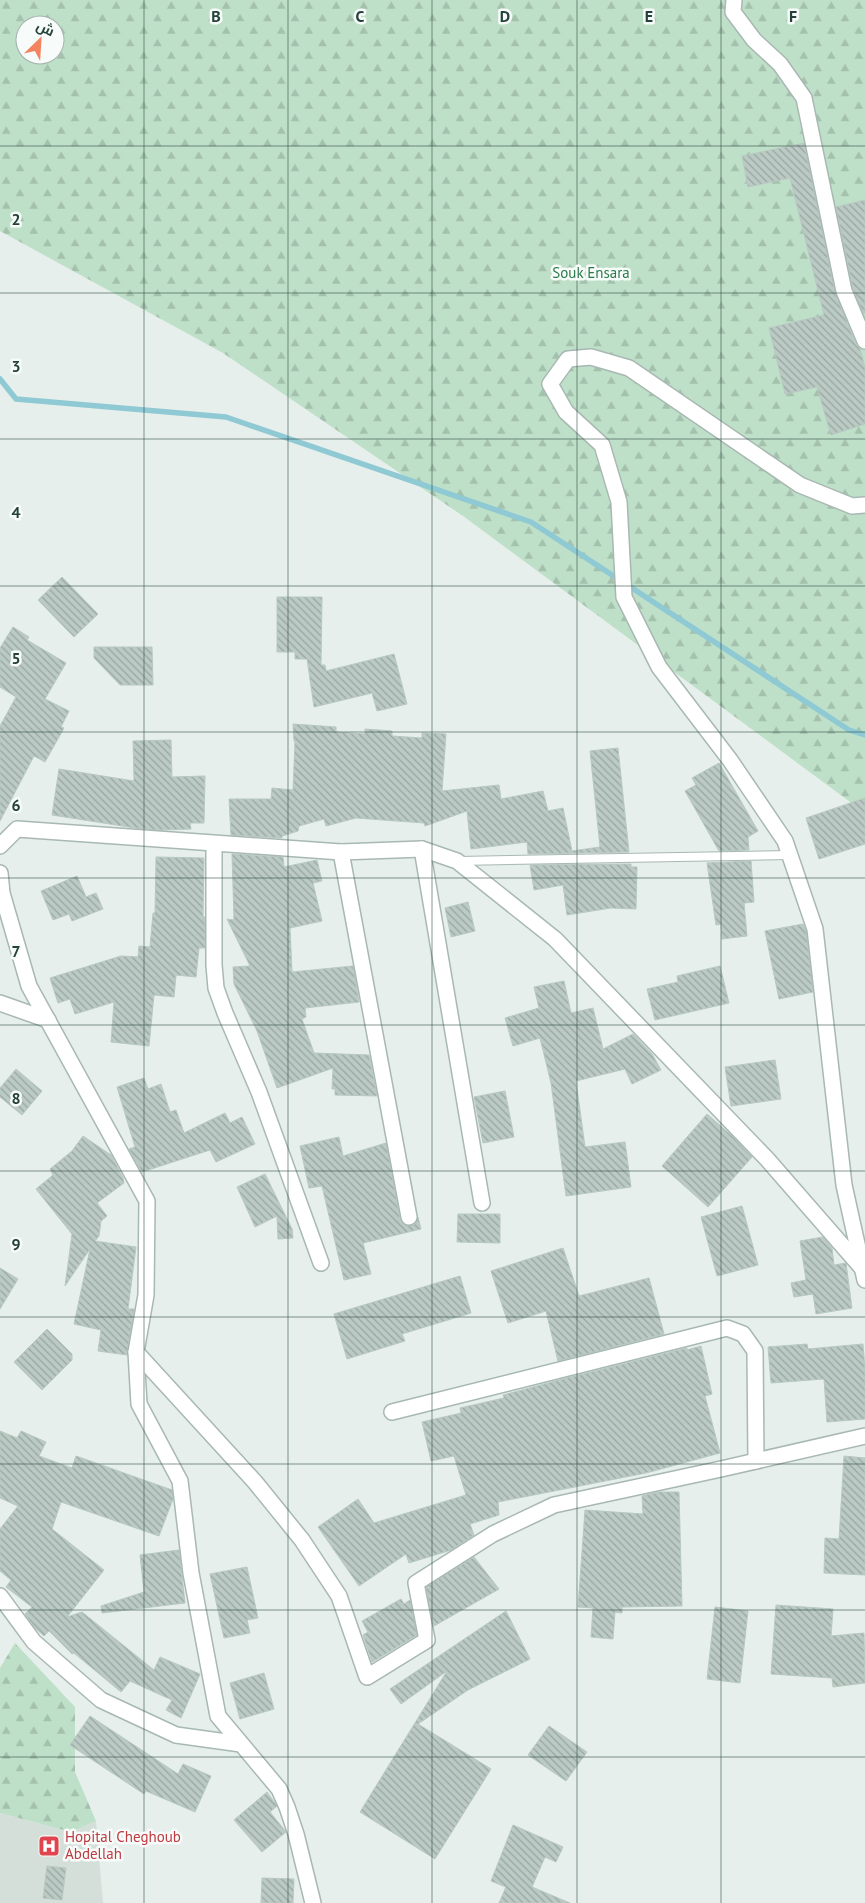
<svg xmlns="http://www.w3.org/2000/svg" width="865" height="1903" font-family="'PT Sans',Cairo,sans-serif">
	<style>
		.built { fill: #d4dfda }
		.forest { fill: url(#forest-firs); fill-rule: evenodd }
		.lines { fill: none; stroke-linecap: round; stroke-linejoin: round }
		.stream { stroke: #8ec9d4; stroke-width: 5.5 }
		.building { fill: url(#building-back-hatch); stroke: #b8c9c2 }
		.service-casing { stroke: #a8b8b2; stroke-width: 10 }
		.minor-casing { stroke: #a8b8b2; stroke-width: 18 }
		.tertiary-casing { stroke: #a8b8b2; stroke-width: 18 }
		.service { stroke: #fff; stroke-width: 8 }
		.minor { stroke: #fff; stroke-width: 15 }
		.tertiary { stroke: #fff; stroke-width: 15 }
		.grid { fill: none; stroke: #24423a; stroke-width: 1; stroke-opacity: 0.55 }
		.labels { text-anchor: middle; stroke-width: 5; stroke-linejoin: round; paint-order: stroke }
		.park-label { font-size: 15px; fill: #2d7a4b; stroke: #f7fbf9 }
		.health-label { font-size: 15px; fill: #be3a42; stroke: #f7fbf9; text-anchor: start }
		.grid-label { font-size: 16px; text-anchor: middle; font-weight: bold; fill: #24423a; stroke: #f7fbf9; stroke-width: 5; stroke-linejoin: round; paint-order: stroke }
	</style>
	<defs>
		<pattern id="forest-firs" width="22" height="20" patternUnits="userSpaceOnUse" patternTransform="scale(1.25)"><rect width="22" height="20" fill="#bfe0c8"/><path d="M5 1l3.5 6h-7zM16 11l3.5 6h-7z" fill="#a4c1ad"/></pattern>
		<pattern id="building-back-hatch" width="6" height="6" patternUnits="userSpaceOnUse" patternTransform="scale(1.25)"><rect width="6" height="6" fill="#bbcac4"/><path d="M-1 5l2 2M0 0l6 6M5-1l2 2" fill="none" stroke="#98a6a0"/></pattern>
	</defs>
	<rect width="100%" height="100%" fill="#e6efeb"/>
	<polygon class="built" points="0,1813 71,1832 96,1821 103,1903 0,1903"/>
	<g class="forest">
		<path d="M0,0H865V809L861,810L463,516L223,353L0,231ZM25,25H55V55H25Z"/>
		<polygon points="15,1643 75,1707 75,1772 96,1821 71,1832 0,1813 0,1668"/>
	</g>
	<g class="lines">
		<polyline class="stream" points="0,379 16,399 226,417 531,522 849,730 865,735"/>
	</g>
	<g class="building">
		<polygon points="804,143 835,293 856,345 860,349 865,368 865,424 831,435 817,387 785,394 769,328 824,315 790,178 748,187 742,156"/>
		<polygon points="865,200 865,313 863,313 853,288 836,207"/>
		<polygon points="62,577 98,614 74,637 38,600"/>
		<polygon points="277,597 322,597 321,665 325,665 326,671 394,654 407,704 377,711 372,693 314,707 307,659 295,659 295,652 277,652"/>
		<polygon points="13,627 29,637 27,640 66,663 45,699 69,711 61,727 64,728 45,762 34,756 0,821 0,726 16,697 0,687 0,648"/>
		<polygon points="94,647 152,647 153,685 120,685 94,658"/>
		<polygon points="293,724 336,727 336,732 365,734 365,729 392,731 392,736 422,738 422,733 446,734 442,791 499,785 501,799 543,791 548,811 563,808 572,851 600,847 590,751 618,748 629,852 528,854 527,842 471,849 467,811 425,826 424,823 356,818 326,826 324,819 299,826 298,831 282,836 282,838 231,835 229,799 271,799 272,788 293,790 295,741 294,741"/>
		<polygon points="171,740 172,777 205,776 204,823 190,823 191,829 160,830 135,828 52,815 59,769 134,781 133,741"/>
		<polygon points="719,763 758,831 748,837 749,850 719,851 685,791 696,785 692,778"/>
		<polygon points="865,798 865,844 819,859 806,818"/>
		<polygon points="232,854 283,857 284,867 317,860 322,881 313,883 322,921 290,928 292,972 353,966 359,1002 305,1008 306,1017 302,1019 314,1053 369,1055 377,1096 335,1095 335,1089 332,1089 333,1068 277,1088 257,1031 234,984 233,967 250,966 227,919 234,920"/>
		<polygon points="156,857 204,858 203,917 205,917 205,948 199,948 196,977 176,975 174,997 154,995 149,1046 111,1042 114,1002 75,1014 70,999 58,1003 50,978 121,956 138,957 139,946 150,947 153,913 155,913"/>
		<polygon points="751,861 754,902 744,903 747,936 722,939 721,924 716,925 707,863"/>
		<polygon points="631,864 631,867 637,867 636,909 611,908 567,915 563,885 534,890 530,865"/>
		<polygon points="77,876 86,897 96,893 103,909 72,921 69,914 53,920 41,891"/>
		<polygon points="468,902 475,931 451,937 445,908"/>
		<polygon points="803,924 806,931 813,992 779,999 765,931"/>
		<polygon points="720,966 729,1003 655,1020 647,989 678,982 677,976"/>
		<polygon points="564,981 571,1013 593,1008 603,1049 633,1034 652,1054 661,1070 632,1084 625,1069 576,1081 585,1147 625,1142 631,1187 566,1196 551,1083 540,1038 513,1046 505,1018 539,1008 534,987"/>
		<polygon points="775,1060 781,1099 731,1106 725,1067"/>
		<polygon points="16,1069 42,1091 22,1115 0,1097 0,1088"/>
		<polygon points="144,1078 148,1089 161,1084 170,1112 176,1110 184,1133 225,1113 230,1123 242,1117 255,1144 216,1162 210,1150 142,1172 129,1149 135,1147 117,1087"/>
		<polygon points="505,1091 514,1137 483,1143 474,1097"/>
		<polygon points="707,1114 731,1135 752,1157 708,1207 662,1166"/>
		<polygon points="83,1136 111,1155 123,1178 124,1183 97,1203 107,1216 101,1221 99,1236 95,1241 136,1247 128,1309 134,1309 127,1355 98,1351 101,1330 74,1324 90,1249 65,1286 72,1234 36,1189 53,1175 50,1169 72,1151"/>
		<polygon points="339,1137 343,1156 386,1143 400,1219 402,1223 410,1226 415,1224 418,1217 421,1229 363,1243 371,1274 344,1280 322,1186 309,1188 300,1146"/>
		<polygon points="265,1174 292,1229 293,1238 278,1239 277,1216 255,1227 237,1187"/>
		<polygon points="742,1206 758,1265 717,1276 701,1217"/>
		<polygon points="458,1214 500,1214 500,1243 457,1242"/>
		<polygon points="823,1237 832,1248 834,1265 846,1263 852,1308 816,1314 813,1294 794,1297 791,1283 806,1280 800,1241"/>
		<polygon points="563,1248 579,1296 649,1278 664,1334 558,1361 546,1311 508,1323 491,1271"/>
		<polygon points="0,1268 18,1279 0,1309"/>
		<polygon points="460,1276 471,1313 402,1334 405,1341 347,1359 334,1314"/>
		<polygon points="47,1329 72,1354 72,1360 42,1390 14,1362"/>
		<polygon points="807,1344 808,1349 863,1344 865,1369 865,1419 827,1422 824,1379 771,1383 768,1347"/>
		<polygon points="701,1346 712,1394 705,1396 720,1453 646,1473 498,1502 499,1515 470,1524 474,1535 451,1550 409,1563 406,1554 359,1586 318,1527 358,1499 374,1523 466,1495 454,1456 431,1461 422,1422 461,1413 460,1408 504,1398 503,1395 563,1379 687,1348 687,1350"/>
		<polygon points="0,1431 17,1438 21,1431 46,1442 39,1456 72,1468 76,1456 172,1490 173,1499 159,1536 61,1502 52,1529 104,1570 67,1617 82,1612 154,1670 160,1657 200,1674 181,1718 166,1710 172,1700 130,1681 121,1692 74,1653 72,1654 49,1631 44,1636 35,1628 25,1614 32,1607 6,1587 11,1580 0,1571 0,1529 18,1506 0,1498"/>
		<polygon points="844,1456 865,1458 865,1575 824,1573 825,1538 839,1539"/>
		<polygon points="659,1492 679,1492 682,1606 622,1607 622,1613 615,1612 613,1639 591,1637 593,1608 578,1607 585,1510 643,1514 642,1496"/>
		<polygon points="179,1550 185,1603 102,1613 101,1606 144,1592 140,1555"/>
		<polygon points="474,1557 499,1589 434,1626 426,1587"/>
		<polygon points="247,1567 258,1618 247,1620 250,1633 224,1638 210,1574"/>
		<polygon points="401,1599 404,1604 410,1600 417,1635 372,1662 363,1635 368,1632 362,1621"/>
		<polygon points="776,1605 833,1609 831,1636 864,1633 865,1683 833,1687 832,1678 771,1674"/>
		<polygon points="715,1607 748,1611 740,1683 707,1679"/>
		<polygon points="506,1611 530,1659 468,1690 418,1724 491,1769 435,1859 360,1812 447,1671 401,1704 390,1689"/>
		<polygon points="264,1673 274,1709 240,1719 230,1683"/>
		<polygon points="90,1716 178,1774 183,1764 211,1776 195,1812 146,1791 144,1794 70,1745"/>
		<polygon points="549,1726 587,1752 566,1781 528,1755"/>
		<polygon points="267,1792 277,1806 270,1812 286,1832 262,1852 234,1820"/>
		<polygon points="513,1825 563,1847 556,1862 545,1857 532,1887 570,1903 499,1903 506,1887 491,1881"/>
		<polygon points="47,1866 66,1868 62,1900 43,1898"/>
		<polygon points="262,1878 294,1879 293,1903 261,1903"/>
	</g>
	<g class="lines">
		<g class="service-casing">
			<polyline id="service" points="459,861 790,855"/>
		</g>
		<g class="minor-casing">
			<g id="minor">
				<polyline points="214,844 214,965 216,988 225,1013 259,1092 321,1263"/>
				<polyline points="0,846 17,829 341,852 422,849 457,861 555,939 767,1159 862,1268"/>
				<polyline points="422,849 482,1203"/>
				<polyline points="341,852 409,1217"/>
				<polyline points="0,873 2,893 29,986 147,1201 146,1295 136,1352 139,1404 180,1481 191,1573 218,1716 279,1789 287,1807 296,1834 313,1903"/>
				<polyline points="0,1003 48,1020"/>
				<polyline points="136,1352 255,1482 302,1540 339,1596 367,1677 427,1640 416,1583 493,1534 554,1505 721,1469 865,1436"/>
				<polyline points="392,1412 727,1328 743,1334 755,1351 756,1461"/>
			</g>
		</g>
		<g class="tertiary-casing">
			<g id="tertiary">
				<polyline points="734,0 733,12 754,40 780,64 804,98 844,291 865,341"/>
				<polyline points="865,505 852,506 800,485 629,368 591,357 568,359 550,384 566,412 602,445 619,502 624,597 659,667 730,760 785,841 815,929 844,1185 865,1280"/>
				<polyline points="0,1596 34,1642 101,1700 176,1735 241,1744"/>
			</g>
		</g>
		<use href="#service" class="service"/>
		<use href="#minor" class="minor"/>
		<use href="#tertiary" class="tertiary"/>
	</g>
	<path class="grid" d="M144,0V1903M288,0V1903M432,0V1903M577,0V1903M721,0V1903M0,146H865M0,293H865M0,439H865M0,586H865M0,732H865M0,878H865M0,1025H865M0,1171H865M0,1317H865M0,1464H865M0,1610H865M0,1757H865"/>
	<defs>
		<g id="hospital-square" transform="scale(1.125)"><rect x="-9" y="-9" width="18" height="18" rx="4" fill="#e0444e" stroke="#f7fbf9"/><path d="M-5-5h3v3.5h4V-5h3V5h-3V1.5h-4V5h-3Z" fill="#fff"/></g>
	</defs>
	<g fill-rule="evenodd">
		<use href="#hospital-square" x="49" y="1846"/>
	</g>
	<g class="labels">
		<g class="park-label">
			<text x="591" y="278">Souk Ensara</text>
		</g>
		<g class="health-label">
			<text x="65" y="1842">Hopital Cheghoub<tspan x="65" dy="17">Abdellah</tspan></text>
		</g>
	</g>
	<g class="grid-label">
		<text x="216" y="22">B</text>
		<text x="360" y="22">C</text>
		<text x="505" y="22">D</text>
		<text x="649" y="22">E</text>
		<text x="793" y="22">F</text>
		<text x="16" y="225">2</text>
		<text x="16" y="372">3</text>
		<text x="16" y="518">4</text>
		<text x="16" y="664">5</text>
		<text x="16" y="811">6</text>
		<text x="16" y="957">7</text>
		<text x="16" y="1104">8</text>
		<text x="16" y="1250">9</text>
	</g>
	<g transform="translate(40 40) rotate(25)"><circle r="24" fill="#f7fbf9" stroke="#a3b1ad"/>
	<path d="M0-4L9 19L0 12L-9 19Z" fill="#f4845f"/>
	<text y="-8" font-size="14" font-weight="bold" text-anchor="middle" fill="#24423a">ش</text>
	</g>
</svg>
